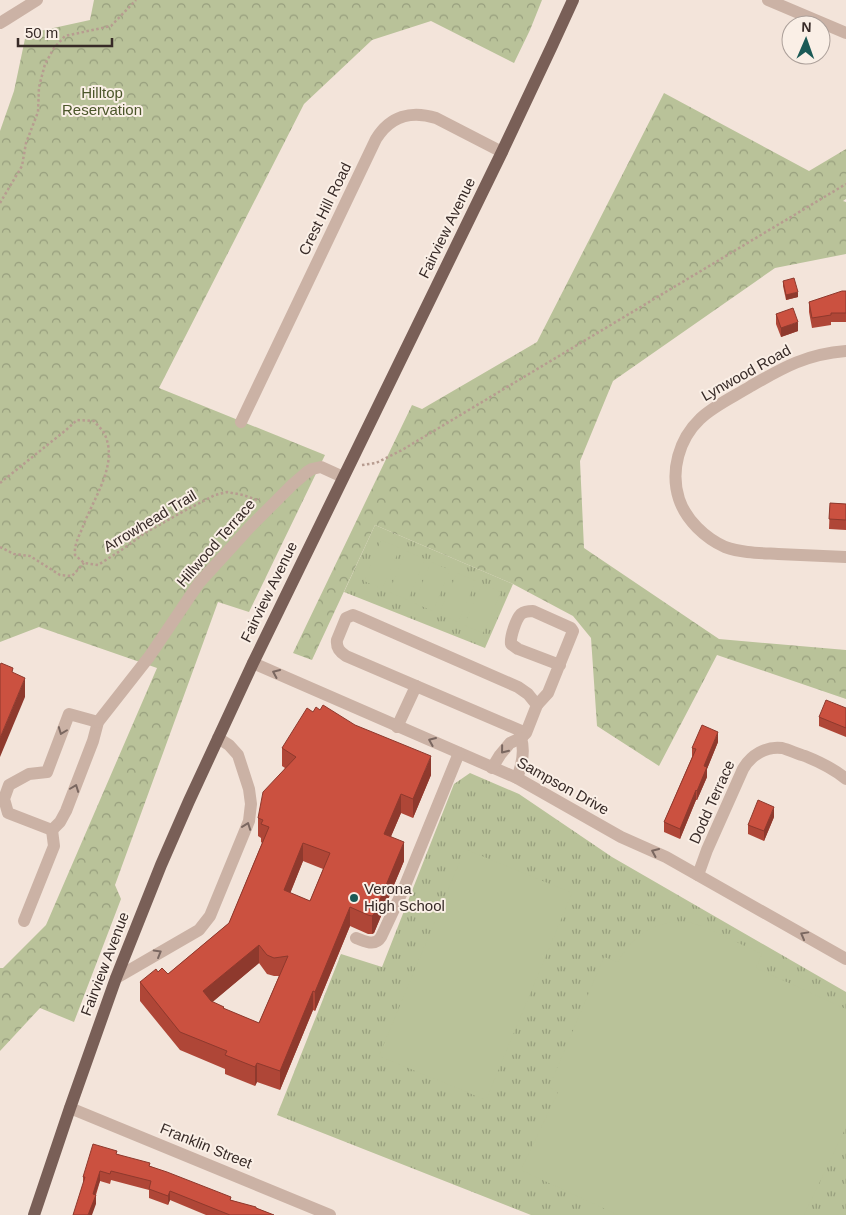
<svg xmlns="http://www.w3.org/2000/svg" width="846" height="1215" font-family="Helvetica,sans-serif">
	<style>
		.grass { fill: url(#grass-tufts) }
		.forest { fill: url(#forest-crowns) }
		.garden { fill: #b9c299 }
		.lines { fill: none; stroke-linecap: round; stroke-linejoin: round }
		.path { stroke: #b79c90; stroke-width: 2.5; stroke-dasharray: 2.5 2.5; stroke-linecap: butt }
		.minor { stroke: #cbb2a5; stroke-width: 12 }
		.major { stroke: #795f57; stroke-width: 12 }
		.wall { fill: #af4637; fill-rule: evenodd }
		.shaded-wall { fill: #8e392d }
		.building { fill: #cb5140; stroke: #8e392d; fill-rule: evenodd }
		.oneway { stroke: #7a6760 }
		.poi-dot { fill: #1b5a56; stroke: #faefe6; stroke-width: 2 }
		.labels { text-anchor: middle; stroke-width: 4; stroke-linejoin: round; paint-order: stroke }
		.park-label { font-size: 15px; fill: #4b562a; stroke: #faefe6 }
		.street-label { font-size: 15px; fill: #372a27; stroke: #faefe6 }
		.poi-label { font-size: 15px; fill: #372a27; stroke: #faefe6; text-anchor: start }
	</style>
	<defs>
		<pattern id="grass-tufts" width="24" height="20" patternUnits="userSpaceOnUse" patternTransform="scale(1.25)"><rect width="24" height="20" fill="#b9c299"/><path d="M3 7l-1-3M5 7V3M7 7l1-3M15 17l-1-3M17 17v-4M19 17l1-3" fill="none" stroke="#979e7d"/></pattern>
		<pattern id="forest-crowns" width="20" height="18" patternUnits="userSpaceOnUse" patternTransform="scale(1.25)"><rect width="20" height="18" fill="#b9c299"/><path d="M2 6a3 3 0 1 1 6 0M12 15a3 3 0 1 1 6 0" fill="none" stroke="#979e7d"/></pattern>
	</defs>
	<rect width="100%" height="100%" fill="#f3e4da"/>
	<g class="grass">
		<polygon points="375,525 513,584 485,648 344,592"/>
		<polygon points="470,773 519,794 612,857 846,992 846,1215 531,1215 277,1115 341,954 382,967 454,784"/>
	</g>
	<g class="forest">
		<polygon points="94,0 542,0 530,30 514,63 431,21 372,40 304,104 159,388 325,455 249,612 218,602 115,885 121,899 74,1022 40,1008 0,1051 0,968 3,968 46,925 157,668 39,627 0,642 0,131 14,91 26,34 90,20"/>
		<polygon points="664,93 809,171 846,149 846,199 843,201 846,202 846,254 775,268 613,381 580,461 584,548 719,639 846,650 846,699 717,655 659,766 597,726 591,638 573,616 513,584 375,525 312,660 293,653 412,405 422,409 537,342"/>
	</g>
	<g class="garden">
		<polygon points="381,540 400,548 382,589 364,581"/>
		<polygon points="406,551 425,559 408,600 389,592"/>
		<polygon points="431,562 450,570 433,611 414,603"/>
		<polygon points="457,573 476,581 458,622 439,614"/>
		<polygon points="482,584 501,592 483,633 464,625"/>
		<polygon points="465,849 572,893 486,1100 379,1056"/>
		<path d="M671,922L692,923L702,926L762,954L756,968L846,1009V1127L804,1215H618L521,1170L558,1092L549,1087L604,957L618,962C631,939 645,928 671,922Z"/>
	</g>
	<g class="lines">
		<g class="path">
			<polyline points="0,203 22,166 26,143 38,112 39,87 45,64 54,48 65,36 111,26 136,0"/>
			<polyline points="362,465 376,463 402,450 846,184"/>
			<path d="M0,483L66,430L77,420L94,421C97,425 102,429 104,433C120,464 92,500 82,529C78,538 74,546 75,555L84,563L98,565L120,551L145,533L184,511L215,495L227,492L243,495L257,500L260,499"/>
			<polyline points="0,547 14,554 30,556 60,575 72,576 84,563"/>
		</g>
		<g class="minor">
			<polyline points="768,0 846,33"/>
			<polyline points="0,23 5,20 37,0"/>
			<path d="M846,351C807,354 784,367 751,386C735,396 713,406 700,419C679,439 670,471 679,499C686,520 705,538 725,547C742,553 760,553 778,554C800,555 823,556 846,557"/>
			<path d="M241,422L376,139C390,116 411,110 436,118L502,152"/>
			<polyline points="253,663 517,778 621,837 666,857 846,959"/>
			<path d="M537,705L548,693L573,631L571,628L533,611C529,611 525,611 521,614C516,619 510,637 511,644L518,649L560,665"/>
			<polyline points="397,727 416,686"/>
			<path d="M492,768L500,755L510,743L521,738L526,733L537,705L528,694L518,687L358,617L353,615L346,618L337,640C336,648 340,652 346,656L526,733"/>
			<path d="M517,778C522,765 525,751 521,738"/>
			<polyline points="52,830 60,822 66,811 93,741 98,722 149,657 199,583 250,527 292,485 307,472 312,469 321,467 343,477"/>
			<polyline points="52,830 8,813 4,799 9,785 29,774 47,772 69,714 98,722"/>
			<path d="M698,875L707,850L743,769C751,755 766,746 782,748C790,750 797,754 805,756C820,762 833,768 846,779"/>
			<polyline points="24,921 54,846 52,830"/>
			<path d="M356,938C365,941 375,947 381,937L404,888L459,753"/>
			<polyline points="116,978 199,930 210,916 249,821 251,804 249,789 238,755 229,745 218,738"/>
			<polyline points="70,1108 330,1215"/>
		</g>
		<polyline class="major" points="34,1215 70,1108 116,978 161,865 189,801 253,663 502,152 551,48 573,0"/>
	</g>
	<g class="wall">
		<polygon points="783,281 798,297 786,300 783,286"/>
		<polygon points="846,291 846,322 831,322 831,325 812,328 809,312 809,302"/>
		<polygon points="776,314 798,331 781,337 776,324"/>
		<polygon points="830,503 846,504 846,530 829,529"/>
		<polygon points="846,708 846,737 819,726 819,717"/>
		<path d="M313,712L431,775L413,818L401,813L391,836L404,861L374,933L372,934H368L350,926L315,1011L313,1010L280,1090L257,1082L255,1086L225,1074V1069L180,1050L140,1001V982L158,972L168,974L229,923L262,843L261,842V838L258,836V818L285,768L282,766V748ZM303,861L323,869L310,901L290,893ZM259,963L267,974L274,976H279L259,1023L224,1009L212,1002Z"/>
		<polygon points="718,742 707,769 707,777 697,800 696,800 680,839 664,832 664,822 692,757 692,748"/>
		<polygon points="774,817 764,841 748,834 748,825"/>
		<polygon points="117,1154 150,1166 231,1200 256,1208 274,1215 206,1215 170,1200 168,1205 149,1198 149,1190 111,1180 110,1184 100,1181 96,1195 96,1204 83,1182 83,1177"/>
	</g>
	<g class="shaded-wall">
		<polygon points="798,292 798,297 786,300 786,295"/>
		<polygon points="798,322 798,331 781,337 781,328"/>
		<polygon points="25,678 25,697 0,757 0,738"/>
		<polygon points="718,732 718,742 707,769 707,777 697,800 697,791 704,766"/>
		<polygon points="431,756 431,775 413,818 413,799"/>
		<polygon points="696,790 696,800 680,839 680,829"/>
		<polygon points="401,794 401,813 384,853 384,834"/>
		<polygon points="774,807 774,817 764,841 764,831"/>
		<polygon points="404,842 404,861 374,933 372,934 372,916"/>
		<polygon points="303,843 303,861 284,909 284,890"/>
		<polygon points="350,907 350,926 315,1011 315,992"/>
		<polygon points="259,945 259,963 203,1010 203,991"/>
		<polygon points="313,991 313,1010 280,1090 280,1071"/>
		<polygon points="257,1063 257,1082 255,1086 255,1067"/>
		<polygon points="100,1171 100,1181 93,1201 96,1195 96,1204 92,1215 88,1215 93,1194"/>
		<polygon points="170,1191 170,1200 168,1205 168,1196"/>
	</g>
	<g class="building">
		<polygon points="794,278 798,292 786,295 783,281"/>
		<polygon points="842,291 846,291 846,313 831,313 831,315 812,318 809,302"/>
		<polygon points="793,308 798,322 781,328 776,314"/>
		<polygon points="830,503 846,504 846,520 829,519"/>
		<polygon points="1,663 13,668 12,672 25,678 0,738 0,665"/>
		<polygon points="826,700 846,708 846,728 819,717"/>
		<path d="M323,705L355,725L431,756L413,799L401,794L384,834L404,842L374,914L372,916L368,915L350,907L315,992L313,991L280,1071L257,1063L255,1067L225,1055L227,1051L180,1032L140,982L156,969L158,972L162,968L168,974L229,923L269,827L261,824L263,820L258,818L263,792L296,757L282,748L307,708L313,712L316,707L320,710ZM303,843L330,853L310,901L284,890ZM259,945L267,955L274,958L288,956L259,1023L223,1008L224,1007L211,1001L203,991Z"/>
		<polygon points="702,725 718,732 704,766 707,767 697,791 696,790 680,829 664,822 696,749 692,748"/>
		<polygon points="758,800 774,807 764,831 748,825"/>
		<polygon points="93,1144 117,1151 116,1154 150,1163 149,1166 167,1172 231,1197 230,1200 256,1207 256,1208 274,1215 230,1215 170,1191 168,1196 149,1189 151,1181 111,1171 110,1174 100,1171 93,1194 96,1195 88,1215 73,1215 85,1177 83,1177"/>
	</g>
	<defs><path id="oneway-chevron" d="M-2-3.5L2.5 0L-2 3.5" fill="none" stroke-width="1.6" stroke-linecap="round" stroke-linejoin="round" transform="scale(1.25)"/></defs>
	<g class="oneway">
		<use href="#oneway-chevron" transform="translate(276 673) rotate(-156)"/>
		<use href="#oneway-chevron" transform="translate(62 731) rotate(111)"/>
		<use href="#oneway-chevron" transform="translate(432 741) rotate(-157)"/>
		<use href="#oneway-chevron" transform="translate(504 750) rotate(129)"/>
		<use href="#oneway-chevron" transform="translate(75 788) rotate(-69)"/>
		<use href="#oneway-chevron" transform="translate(247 826) rotate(-70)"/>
		<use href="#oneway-chevron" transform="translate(655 852) rotate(-156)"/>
		<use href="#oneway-chevron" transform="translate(804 935) rotate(-151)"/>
		<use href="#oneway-chevron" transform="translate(158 953) rotate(-30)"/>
	</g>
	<circle class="poi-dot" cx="354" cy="898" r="5"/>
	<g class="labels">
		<g class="park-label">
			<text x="102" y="98">Hilltop<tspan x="102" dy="17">Reservation</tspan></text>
		</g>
		<g class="street-label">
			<text transform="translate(325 209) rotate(-64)" y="5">Crest Hill Road</text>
			<text transform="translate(447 228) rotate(-64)" y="5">Fairview Avenue</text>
			<text transform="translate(746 373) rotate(-29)" y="5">Lynwood Road</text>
			<text transform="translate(150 521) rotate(-31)" y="5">Arrowhead Trail</text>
			<text transform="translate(216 543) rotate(-49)" y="5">Hillwood Terrace</text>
			<text transform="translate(269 592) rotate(-64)" y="5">Fairview Avenue</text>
			<text transform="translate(563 786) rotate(29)" y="5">Sampson Drive</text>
			<text transform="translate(712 802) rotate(-66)" y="5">Dodd Terrace</text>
			<text transform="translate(105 964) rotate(-69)" y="5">Fairview Avenue</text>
			<text transform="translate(206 1146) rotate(22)" y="5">Franklin Street</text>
		</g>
		<g class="poi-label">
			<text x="364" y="894">Verona<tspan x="364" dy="17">High School</tspan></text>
		</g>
	</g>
	<g transform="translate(806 40) rotate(2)"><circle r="24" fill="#faefe6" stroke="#aca09a"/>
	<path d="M0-4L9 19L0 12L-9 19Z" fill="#1b5a56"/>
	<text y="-8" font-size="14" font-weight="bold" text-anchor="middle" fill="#372a27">N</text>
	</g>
	<path d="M18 38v8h94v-8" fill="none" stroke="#372a27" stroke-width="2.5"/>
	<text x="25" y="38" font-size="15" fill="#372a27" stroke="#faefe6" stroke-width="4" paint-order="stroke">50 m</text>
</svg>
